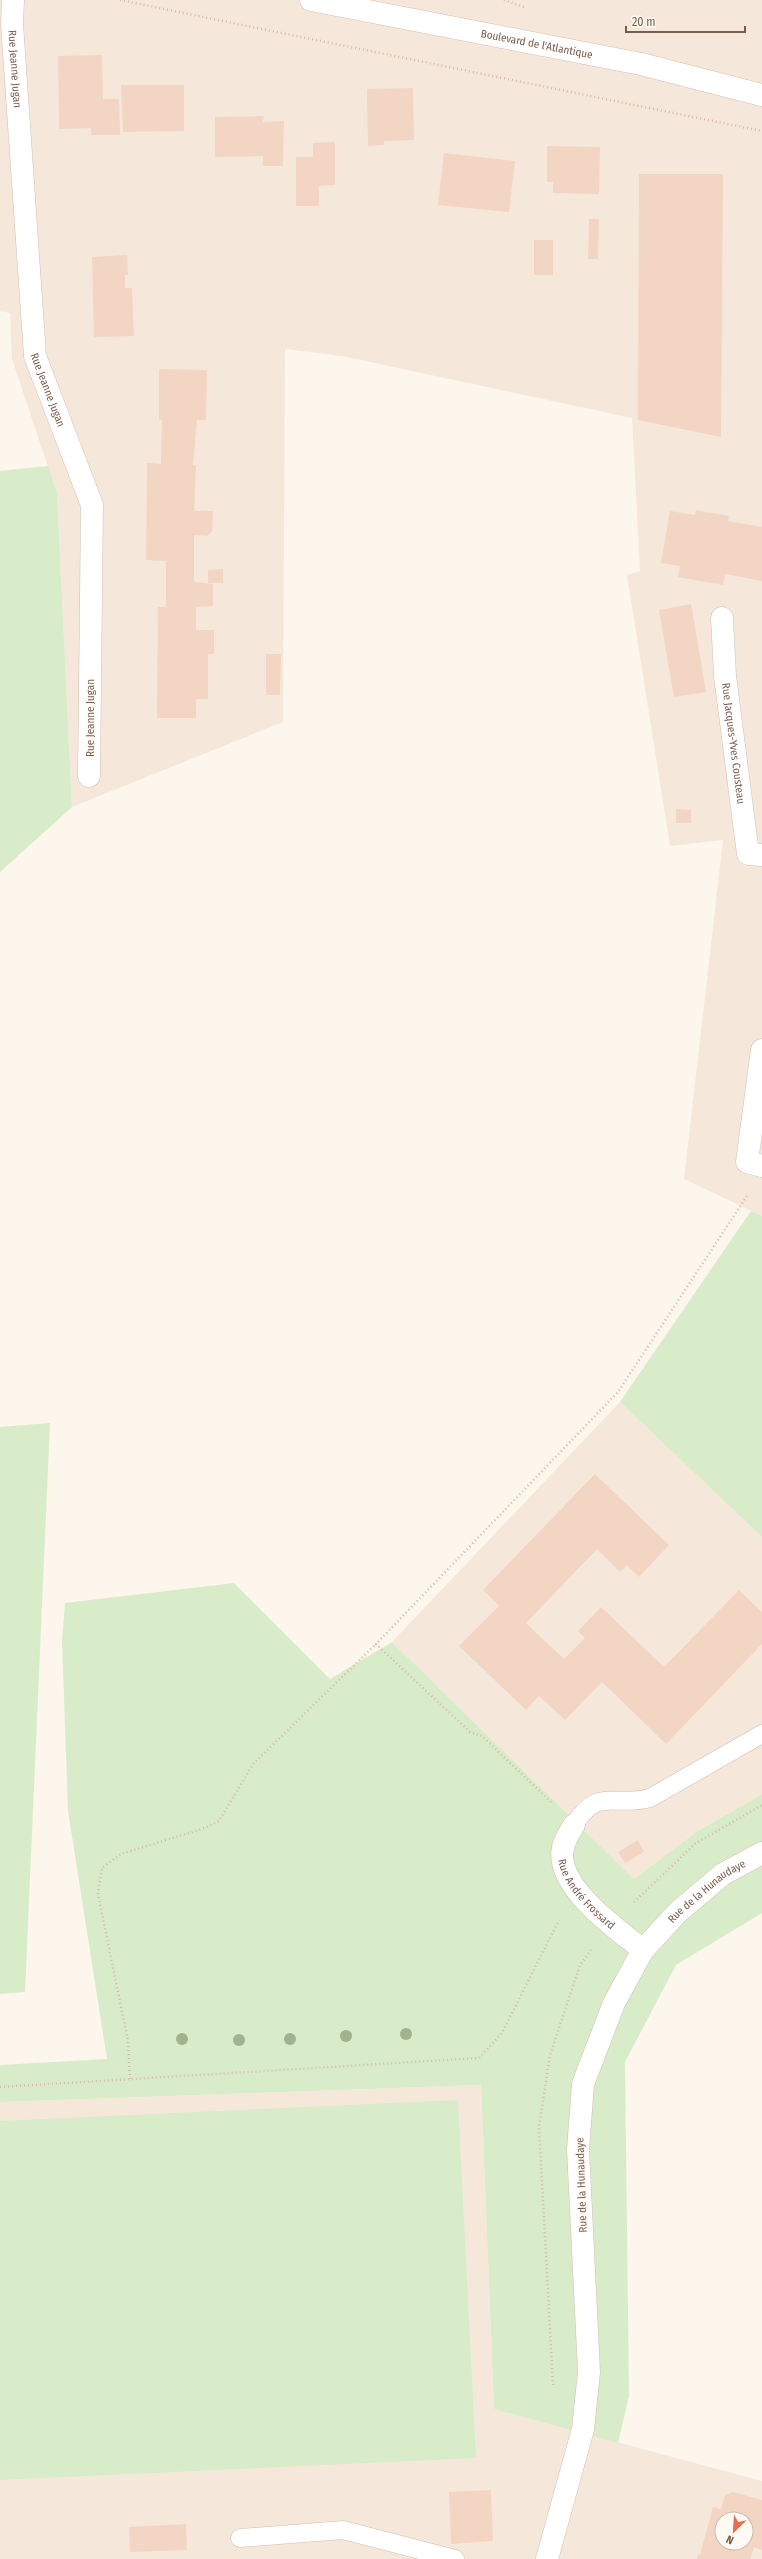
<svg xmlns="http://www.w3.org/2000/svg" width="762" height="2559" font-family="'Fira Sans Condensed',sans-serif">
	<style>
		.residential { fill: #f5e8da; fill-rule: evenodd }
		.green { fill: #d8ecc9 }
		.building { fill: #f3d5c3; fill-rule: evenodd }
		.lines { fill: none; stroke-linecap: round; stroke-linejoin: round }
		.lane-casing { stroke: #d1beb0; stroke-width: 19 }
		.street-casing { stroke: #d1beb0; stroke-width: 23 }
		.secondary-casing { stroke: #d6c0b0; stroke-width: 23 }
		.path { stroke: #d9b8a5; stroke-width: 2.5; stroke-dasharray: 1 3; stroke-linecap: butt }
		.lane { stroke: #fff; stroke-width: 18 }
		.street { stroke: #fff; stroke-width: 22 }
		.secondary { stroke: #fff; stroke-width: 22 }
		.tree { fill: #a0b28e }
		.labels { text-anchor: middle; stroke-width: 3; stroke-linejoin: round; paint-order: stroke }
		.street-label { font-size: 11px; fill: #7a5c4d; stroke: #fffaf3 }
	</style>
	<rect width="100%" height="100%" fill="#fdf6ec"/>
	<g class="residential">
		<polygon points="0,0 762,0 762,1216 684,1179 723,840 670,846 627,575 640,571 632,418 342,356 285,349 283,722 72,807 57,494 12,359 10,313 0,311"/>
		<polygon points="620,1402 762,1537 762,1794 696,1832 634,1879 392,1642"/>
		<path d="M481,2085L494,2409L762,2481V2559H0V2102ZM722,2519H746V2543H722Z"/>
	</g>
	<g class="green">
		<polygon points="48,466 57,493 72,807 0,872 0,471"/>
		<polygon points="751,1211 762,1216 762,1537 620,1402"/>
		<polygon points="50,1423 25,1992 0,1994 0,1427"/>
		<polygon points="234,1583 330,1679 392,1642 634,1879 696,1832 762,1794 762,1913 676,1965 625,2062 629,2396 618,2443 494,2409 481,2085 0,2102 0,2065 107,2059 68,1811 62,1641 65,1603"/>
		<polygon points="458,2100 476,2458 0,2480 0,2121"/>
	</g>
	<g class="building">
		<polygon points="102,55 103,99 119,99 120,135 91,135 91,128 59,129 58,56"/>
		<polygon points="121,85 184,85 184,131 123,132"/>
		<polygon points="413,88 414,140 384,141 384,145 368,146 367,89"/>
		<polygon points="264,116 263,122 284,121 283,166 263,166 263,156 215,157 215,117"/>
		<polygon points="335,142 335,185 319,186 319,206 296,206 296,157 313,157 313,143"/>
		<polygon points="547,146 600,147 599,194 553,193 553,182 547,182"/>
		<polygon points="444,153 515,161 509,212 438,205"/>
		<polygon points="639,174 723,174 721,437 638,420"/>
		<polygon points="589,219 599,219 598,259 588,259"/>
		<rect x="534" y="240" width="19" height="35"/>
		<polygon points="127,255 128,275 125,275 125,288 132,288 134,336 94,337 92,257"/>
		<polygon points="159,369 207,370 206,420 197,420 193,465 196,465 194,511 213,511 212,531 208,536 194,535 194,582 213,584 213,606 196,607 196,630 214,630 214,654 208,654 208,699 196,699 196,718 157,718 158,607 166,607 166,561 146,560 147,463 161,464 162,420 159,420"/>
		<polygon points="696,510 729,516 728,521 762,527 762,581 725,574 723,585 700,581 678,577 680,566 661,563 670,511 695,515"/>
		<polygon points="223,569 223,583 208,583 208,570"/>
		<polygon points="691,604 706,692 674,697 659,610"/>
		<polygon points="266,654 281,654 280,695 266,695"/>
		<polygon points="676,809 691,810 691,823 676,823"/>
		<polygon points="595,1474 669,1545 639,1577 627,1565 620,1572 597,1549 526,1623 564,1659 585,1638 578,1631 601,1607 664,1667 739,1590 762,1612 762,1644 666,1744 602,1682 565,1720 539,1696 526,1710 459,1646 499,1606 483,1590"/>
		<polygon points="638,1840 644,1852 625,1863 618,1852"/>
		<polygon points="491,2490 493,2541 451,2544 449,2492"/>
		<path d="M733,2492L762,2500V2550L754,2547L750,2559H697L698,2554L700,2555L713,2507L721,2509L725,2495ZM722,2519H746V2543H722Z"/>
		<polygon points="186,2524 187,2550 130,2552 129,2527"/>
	</g>
	<g class="lines">
		<g class="lane-casing">
			<g id="lane">
				<path d="M574,1825C599,1786 612,1808 650,1798L762,1734"/>
				<polyline points="240,2538 343,2530 455,2559"/>
			</g>
		</g>
		<g class="street-casing">
			<g id="street">
				<path id="s1" d="M13,0L12,24L35,356L92,505L89,776"/>
				<path id="s2" d="M722,618L725,676L748,854L762,855"/>
				<polyline points="762,1050 747,1162 762,1166"/>
				<path id="s3" d="M574,1825C570,1832 565,1839 563,1847C554,1886 617,1929 643,1950"/>
				<path id="s4" d="M547,2559L583,2429L589,2372L578,2149L583,2084L614,2003L643,1950L678,1912L723,1874L762,1853"/>
			</g>
		</g>
		<g class="secondary-casing">
			<g id="secondary">
				<path id="s5" d="M311,0L641,64L762,95"/>
			</g>
		</g>
		<g class="path">
			<polyline points="120,0 762,131"/>
			<polyline points="504,0 524,7"/>
			<polyline points="551,1802 482,1736 470,1732 376,1644 618,1392 747,1196"/>
			<polyline points="634,1902 696,1843 762,1805"/>
			<polyline points="130,2079 128,2041 98,1894 102,1868 121,1854 205,1828 219,1821 253,1764 376,1644"/>
			<polyline points="0,2087 479,2058 502,2033 559,1920"/>
			<polyline points="553,2385 539,2127 550,2055 580,1965 591,1950"/>
		</g>
		<use href="#lane" class="lane"/>
		<use href="#street" class="street"/>
		<use href="#secondary" class="secondary"/>
	</g>
	<g class="tree">
		<circle cx="406" cy="2034" r="6"/>
		<circle cx="346" cy="2036" r="6"/>
		<circle cx="182" cy="2039" r="6"/>
		<circle cx="290" cy="2039" r="6"/>
		<circle cx="239" cy="2040" r="6"/>
	</g>
	<g class="labels">
		<g class="street-label">
			<text dy="4" stroke="none"><textPath href="#s5" startOffset="230">Boulevard de l'Atlantique</textPath></text>
			<text dy="4" stroke="none"><textPath href="#s1" startOffset="69">Rue Jeanne Jugan</textPath></text>
			<text dy="4" stroke="none"><textPath href="#s1" startOffset="393">Rue Jeanne Jugan</textPath></text>
			<text transform="translate(90 718) rotate(-90)" y="4">Rue Jeanne Jugan</text>
			<text dy="4" stroke="none"><textPath href="#s2" startOffset="126">Rue Jacques-Yves Cousteau</textPath></text>
			<text dy="4" stroke="none"><textPath href="#s3" startOffset="80">Rue André Frossard</textPath></text>
			<text dy="4" stroke="none"><textPath href="#s4" startOffset="715">Rue de la Hunaudaye</textPath></text>
			<text transform="translate(581 2185) rotate(-92)" y="4">Rue de la Hunaudaye</text>
		</g>
	</g>
	<g transform="translate(734 2531) rotate(205)"><circle r="19" fill="#fffaf3" stroke="#cabbb1"/>
	<path d="M0-3L7 15L0 10L-7 15Z" fill="#e76f51"/>
	<text y="-6" font-size="11" font-weight="bold" text-anchor="middle" fill="#7a5c4d">N</text>
	</g>
	<path d="M626 26v6h119v-6" fill="none" stroke="#7a5c4d" stroke-width="2"/>
	<text x="632" y="26" font-size="12" fill="#7a5c4d" stroke="#fffaf3" stroke-width="3" paint-order="stroke">20 m</text>
</svg>
